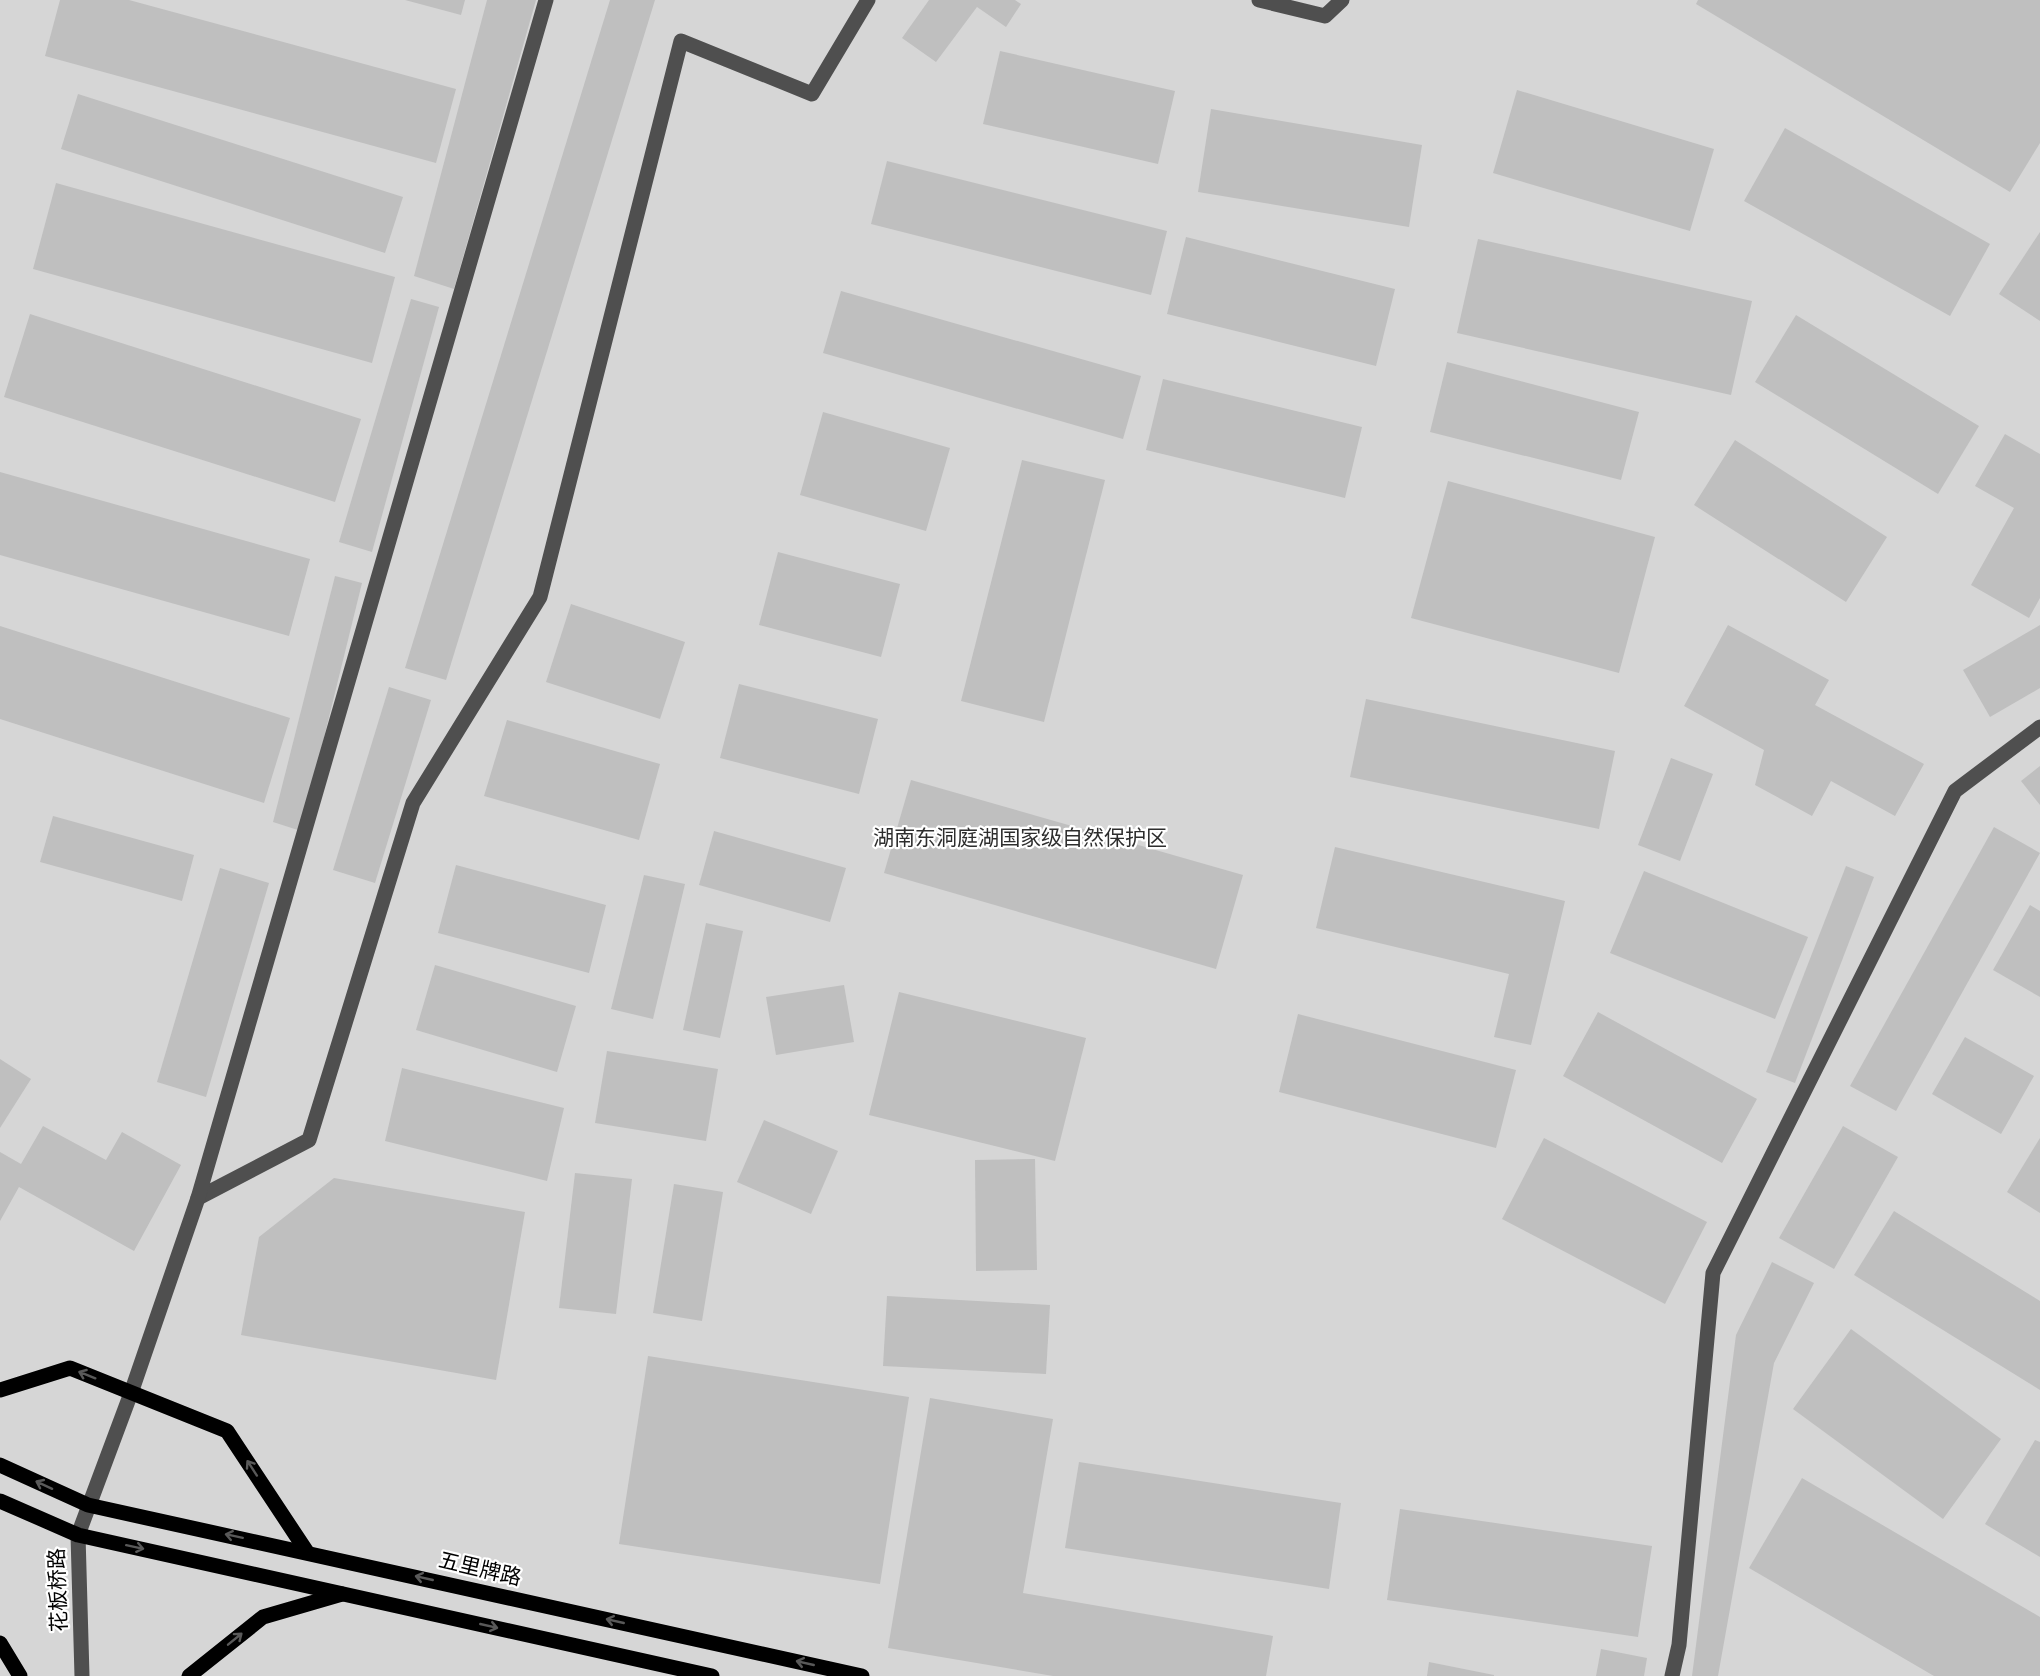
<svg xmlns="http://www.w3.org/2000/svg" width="2040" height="1676" font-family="'Noto Sans','Noto Sans SC',sans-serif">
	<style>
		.green { fill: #d6d6d6 }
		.building { fill: #bfbfbf }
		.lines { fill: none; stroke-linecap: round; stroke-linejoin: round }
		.major-casing { stroke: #dbdbdb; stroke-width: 16 }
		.minor { stroke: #4f4f4f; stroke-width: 15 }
		.major { stroke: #000; stroke-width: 15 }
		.oneway { stroke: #595959 }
		.labels { text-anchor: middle; stroke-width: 4.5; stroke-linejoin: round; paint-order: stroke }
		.park-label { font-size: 21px; fill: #2d2d2d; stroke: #fff }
		.street-label { font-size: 21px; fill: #000; stroke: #fff }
	</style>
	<rect width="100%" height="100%" fill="#fff"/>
	<rect class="green" x="0" y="0" width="2040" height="1676"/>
	<g class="building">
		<polygon points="60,0 129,0 456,89 436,163 45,56"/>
		<polygon points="405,0 465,0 461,15"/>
		<polygon points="487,0 536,0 454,289 414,276"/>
		<polygon points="610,0 655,0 446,680 405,668"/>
		<polygon points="929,0 1015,0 1021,4 1006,27 977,7 936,62 902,38"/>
		<polygon points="1698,0 2040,0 2040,143 2010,192 1696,4"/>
		<polygon points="1000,51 1175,91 1158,164 983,124"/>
		<polygon points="1517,90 1714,149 1690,231 1493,173"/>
		<polygon points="78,94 403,197 385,253 61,149"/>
		<polygon points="1211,109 1422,145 1409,227 1198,192"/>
		<polygon points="1785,128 1990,244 1950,316 1744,201"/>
		<polygon points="887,161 1167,231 1151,295 871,224"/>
		<polygon points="56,183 395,277 372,363 33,269"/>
		<polygon points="2040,232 2040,321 1999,294"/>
		<polygon points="1186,237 1395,289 1376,366 1167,314"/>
		<polygon points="1478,239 1752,301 1731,395 1457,333"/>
		<polygon points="841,291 1141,376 1123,439 823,353"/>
		<polygon points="411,299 439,307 372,552 339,542"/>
		<polygon points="30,314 361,419 335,502 4,397"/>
		<polygon points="1796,315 1979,426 1938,494 1755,382"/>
		<polygon points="1447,362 1639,412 1621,480 1430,432"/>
		<polygon points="1163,379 1362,427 1345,498 1146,450"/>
		<polygon points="823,412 950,448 926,531 800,495"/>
		<polygon points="2005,434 2040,454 2040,598 2029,618 1971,585 2014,508 1975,486"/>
		<polygon points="1735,440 1887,537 1846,602 1694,505"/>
		<polygon points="1022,460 1105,480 1044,722 961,701"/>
		<polygon points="0,472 310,559 289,636 0,555"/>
		<polygon points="1448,481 1655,537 1619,673 1411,618"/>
		<polygon points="778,552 900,584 881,657 759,625"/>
		<polygon points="335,576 362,583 301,831 273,822"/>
		<polygon points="571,604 685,642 660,719 546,682"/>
		<polygon points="1728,625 1829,680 1815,705 1924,764 1895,816 1831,781 1812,816 1755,785 1764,750 1684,706"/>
		<polygon points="2040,625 2040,688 1990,717 1963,670"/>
		<polygon points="0,626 290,718 264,803 0,719"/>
		<polygon points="739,684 878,719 859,794 720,758"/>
		<polygon points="389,687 431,700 375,883 333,870"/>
		<polygon points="1366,699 1615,751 1599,829 1350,777"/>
		<polygon points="507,720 660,764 639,840 484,796"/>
		<polygon points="1671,758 1713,774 1680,861 1638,845"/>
		<polygon points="2040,766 2040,805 2021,781"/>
		<polygon points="911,780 1243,875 1216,969 884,873"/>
		<polygon points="53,816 194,855 182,901 40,862"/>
		<polygon points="1994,827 2040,853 1896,1111 1850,1086"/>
		<polygon points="714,831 846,868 830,922 699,885"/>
		<polygon points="1335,847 1565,901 1531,1045 1494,1037 1509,974 1316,928"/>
		<polygon points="456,865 606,905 589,973 438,933"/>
		<polygon points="1846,866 1874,877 1795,1083 1766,1072"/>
		<polygon points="220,868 269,883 206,1097 157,1082"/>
		<polygon points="1644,871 1808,937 1775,1019 1610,953"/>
		<polygon points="644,875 685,884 653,1019 611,1009"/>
		<polygon points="2030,905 2040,911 2040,997 1993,970"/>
		<polygon points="706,923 743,931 720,1038 683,1030"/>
		<polygon points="435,965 576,1006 557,1072 416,1030"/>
		<polygon points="844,985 854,1042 776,1055 766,997"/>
		<polygon points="899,992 1086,1038 1055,1161 869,1115"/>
		<polygon points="1598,1012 1757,1099 1722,1163 1563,1076"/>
		<polygon points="1298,1014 1516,1070 1496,1148 1279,1092"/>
		<polygon points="1965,1037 2034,1076 2001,1134 1932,1094"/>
		<polygon points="607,1051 718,1069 706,1141 595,1123"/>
		<polygon points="0,1059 31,1079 0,1128"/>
		<polygon points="402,1068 564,1108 547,1181 385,1141"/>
		<polygon points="764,1120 838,1151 811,1214 737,1182"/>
		<polygon points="43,1126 106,1160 122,1132 181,1165 134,1251 19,1187 0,1221 0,1152 21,1164"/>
		<polygon points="1843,1126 1898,1157 1834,1269 1779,1238"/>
		<polygon points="1544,1138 1707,1222 1665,1304 1502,1219"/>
		<polygon points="2040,1138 2040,1213 2007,1192"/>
		<polygon points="1035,1159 1037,1270 976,1271 975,1160"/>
		<polygon points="575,1173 632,1179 616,1314 559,1308"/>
		<polygon points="334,1178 525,1212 496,1380 241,1335 259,1237"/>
		<polygon points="674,1184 723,1192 702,1321 653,1313"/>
		<polygon points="1894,1211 2040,1301 2040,1390 1854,1275"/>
		<polygon points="1772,1262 1814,1283 1774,1363 1718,1676 1692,1676 1736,1335"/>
		<polygon points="887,1296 1050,1305 1046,1374 883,1366"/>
		<polygon points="1851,1329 2001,1439 1943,1519 1793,1409"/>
		<polygon points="648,1356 909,1397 880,1584 619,1544"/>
		<polygon points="930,1398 1053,1419 1023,1593 1273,1636 1266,1676 1053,1676 888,1648"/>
		<polygon points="2035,1440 2040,1442 2040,1557 1985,1524"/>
		<polygon points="1079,1462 1341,1503 1329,1589 1065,1548"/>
		<polygon points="1802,1478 2040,1617 2040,1676 1934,1676 1749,1568"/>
		<polygon points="1400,1509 1652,1546 1638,1637 1387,1600"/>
		<polygon points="1601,1649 1647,1658 1644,1676 1596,1676"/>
		<polygon points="1429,1662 1494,1675 1494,1676 1427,1676"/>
	</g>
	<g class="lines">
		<g class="major-casing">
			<g id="major">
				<polyline points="0,1390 70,1368 227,1431 307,1552"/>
				<polyline points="0,1465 88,1505 862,1676"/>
				<polyline points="0,1501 78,1535 712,1676"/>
				<polyline points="0,1643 20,1676"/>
				<polyline points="189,1676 263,1617 342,1594"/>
			</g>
		</g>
		<g class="minor">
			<polyline points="1259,0 1325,16 1342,0"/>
			<polyline points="198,1198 309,1140 413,803 540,597 681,41 812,94 868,0"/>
			<polyline points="82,1676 78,1535 131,1393 198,1198 546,0"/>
			<polyline points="1672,1676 1679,1645 1713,1273 1955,791 2040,727"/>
		</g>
		<use href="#major" class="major"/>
	</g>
	<defs><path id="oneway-shaft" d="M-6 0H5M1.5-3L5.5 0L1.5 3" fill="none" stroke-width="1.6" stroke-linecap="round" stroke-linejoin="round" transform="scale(1.5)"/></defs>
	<g class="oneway">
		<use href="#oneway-shaft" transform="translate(87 1375) rotate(-158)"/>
		<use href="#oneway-shaft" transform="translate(252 1468) rotate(-123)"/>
		<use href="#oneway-shaft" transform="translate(44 1485) rotate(-155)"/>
		<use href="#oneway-shaft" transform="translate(234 1536) rotate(-168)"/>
		<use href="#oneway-shaft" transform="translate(135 1547) rotate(12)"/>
		<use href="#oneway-shaft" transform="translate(424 1578) rotate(-167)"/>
		<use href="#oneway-shaft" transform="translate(615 1621) rotate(-167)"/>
		<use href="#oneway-shaft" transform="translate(489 1626) rotate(13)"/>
		<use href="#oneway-shaft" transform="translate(235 1639) rotate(-39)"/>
		<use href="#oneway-shaft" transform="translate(805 1663) rotate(-167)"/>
	</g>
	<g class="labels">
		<g class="park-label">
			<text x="1020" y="845">湖南东洞庭湖国家级自然保护区</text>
		</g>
		<g class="street-label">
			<text transform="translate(480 1569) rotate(13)" y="7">五里牌路</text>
			<text transform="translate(58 1590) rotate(-92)" y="7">花板桥路</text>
		</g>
	</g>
</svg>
